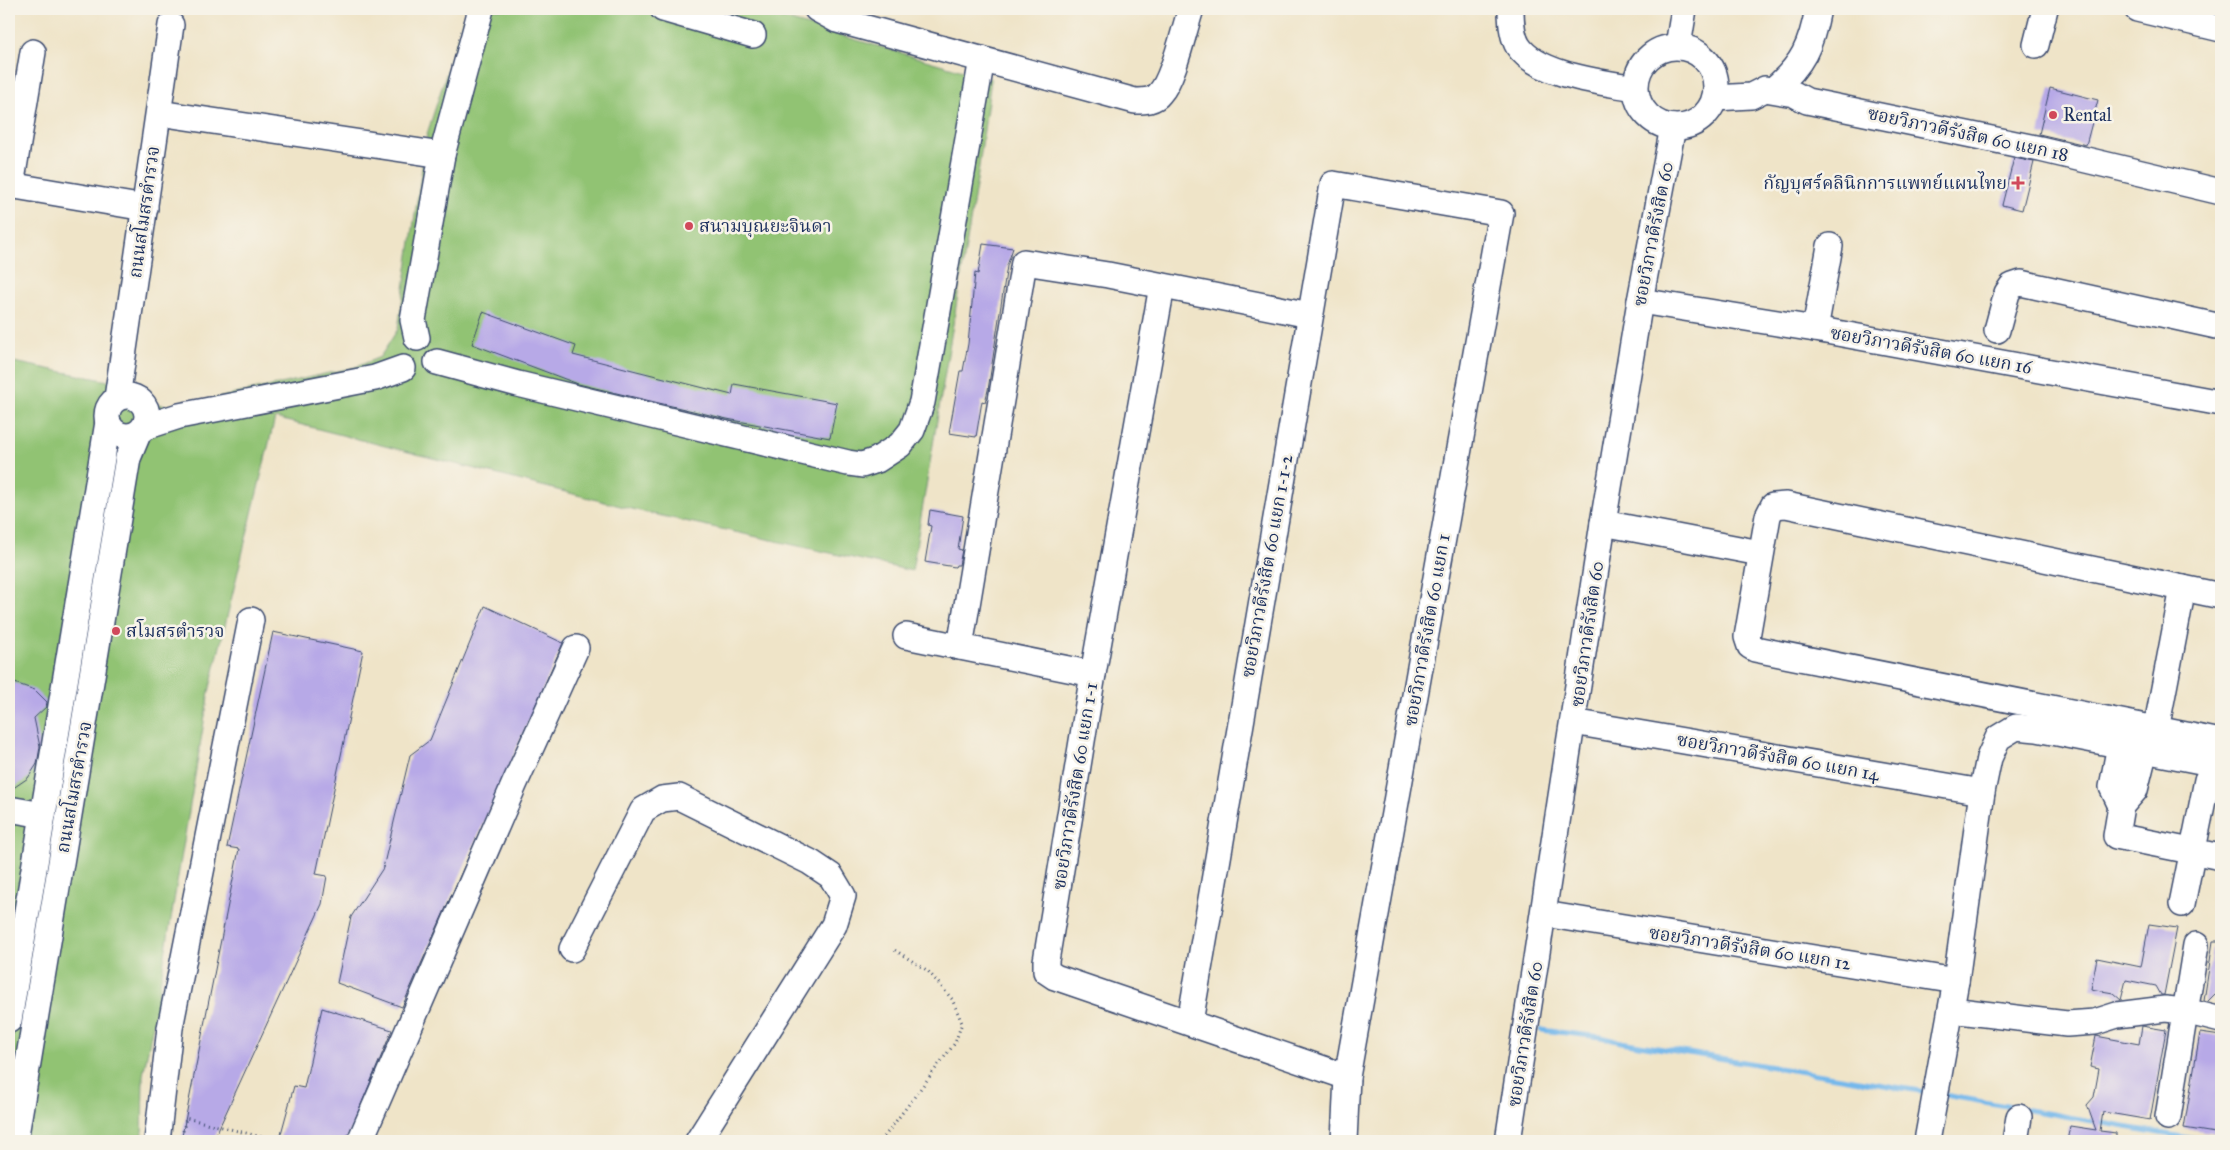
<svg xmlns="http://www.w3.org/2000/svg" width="2230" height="1150" font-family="'IM FELL Great Primer','Noto Serif Thai',serif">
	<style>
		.green { fill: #91c373; stroke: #567968 }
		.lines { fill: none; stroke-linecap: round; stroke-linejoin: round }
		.stream { stroke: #75b8eb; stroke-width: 5 }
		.building { fill: #b7a9e7 }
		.minor-casing { stroke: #3b4a6e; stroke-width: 28 }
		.path { stroke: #3b4a6e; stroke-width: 3; stroke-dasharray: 1 4; stroke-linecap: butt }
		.minor { stroke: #fff; stroke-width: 25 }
		.poi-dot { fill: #d1495b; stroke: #f7f3e8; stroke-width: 2 }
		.labels { text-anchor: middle; stroke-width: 5; stroke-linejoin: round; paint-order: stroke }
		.poi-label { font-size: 18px; fill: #1b2f5e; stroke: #f7f3e8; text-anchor: start }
		.street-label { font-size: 18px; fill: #1b2f5e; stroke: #f7f3e8 }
	</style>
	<rect width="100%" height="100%" fill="#f7f3e8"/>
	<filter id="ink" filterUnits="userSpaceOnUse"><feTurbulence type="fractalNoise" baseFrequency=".02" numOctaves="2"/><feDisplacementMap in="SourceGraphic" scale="10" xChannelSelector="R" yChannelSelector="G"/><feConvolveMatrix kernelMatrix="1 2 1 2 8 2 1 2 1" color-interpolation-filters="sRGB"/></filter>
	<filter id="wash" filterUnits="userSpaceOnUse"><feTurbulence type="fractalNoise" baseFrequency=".0096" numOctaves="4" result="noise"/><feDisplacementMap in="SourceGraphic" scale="20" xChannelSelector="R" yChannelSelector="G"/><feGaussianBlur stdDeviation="1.12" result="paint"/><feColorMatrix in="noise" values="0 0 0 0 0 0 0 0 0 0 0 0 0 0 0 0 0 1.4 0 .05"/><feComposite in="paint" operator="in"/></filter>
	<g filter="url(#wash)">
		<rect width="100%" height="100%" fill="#efe4c8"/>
		<polygon class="green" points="467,9 750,9 991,79 978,174 912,571 644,512 275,418 209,692 154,1020 143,1075 142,1141 9,1141 9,361 133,386 150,403 177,407 356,367 380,357 398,329 427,134"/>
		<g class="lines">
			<g class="stream">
				<polyline points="1541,1030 1601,1037 1621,1042 1926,1092"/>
				<polyline points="1944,1095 2205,1141"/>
			</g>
		</g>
		<g id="blocks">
			<g class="building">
				<polygon points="2050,88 2098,100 2086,145 2039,134"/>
				<polygon points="2014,158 2034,162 2022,210 2002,205"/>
				<polygon points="983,244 1013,248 1007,266 988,390 985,402 982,401 976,437 949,433 960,371 963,371 968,344 975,273 978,274"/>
				<polygon points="483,312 576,346 573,355 732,395 734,384 837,403 830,438 727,419 578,384 472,344"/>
				<polygon points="930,510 963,516 958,549 962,550 959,565 956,565 955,567 925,562 931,526 928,525"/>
				<polygon points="485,606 563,643 402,1007 337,983 351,917 383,868 410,755 430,740"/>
				<polygon points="273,632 363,651 316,874 327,876 322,904 213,1141 181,1141 239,849 227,847"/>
				<polygon points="9,681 35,690 47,702 46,707 34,718 40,747 37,764 28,778 9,791"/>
				<polygon points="2149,924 2177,928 2164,995 2161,995 2156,986 2126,980 2121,1000 2113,993 2091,989 2097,958 2141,967"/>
				<polygon points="2213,941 2221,941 2221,995 2215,994 2207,1002 2204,1001"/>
				<polygon points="322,1008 392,1030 346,1141 279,1141 294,1086 304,1088"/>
				<polygon points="2142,1026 2166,1030 2150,1120 2103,1112 2100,1131 2116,1133 2116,1141 2067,1141 2070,1126 2096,1130 2087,1105 2094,1097 2099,1069 2090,1067 2096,1036 2139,1044"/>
				<polygon points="2200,1033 2221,1036 2221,1134 2184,1128"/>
			</g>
		</g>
	</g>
	<g filter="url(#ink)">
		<use href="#blocks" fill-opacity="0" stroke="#3b4a6e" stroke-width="1"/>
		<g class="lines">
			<g class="minor-casing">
				<g id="minor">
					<polyline points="663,9 753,35"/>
					<path d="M817,9L837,20L1135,101C1145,101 1154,101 1160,93C1174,78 1184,29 1191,9"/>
					<path d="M1511,9C1511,21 1512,36 1518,46C1538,76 1603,82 1635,88"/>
					<polyline points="2137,9 2221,29"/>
					<polyline points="2036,45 2045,9"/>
					<polyline points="1678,46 1684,9"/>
					<circle cx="1676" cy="87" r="40"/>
					<path d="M1774,89C1803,64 1811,46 1818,9"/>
					<polyline points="1715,98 1751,96 1765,89 1794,94 1807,101 2040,149 2221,192"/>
					<polyline points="159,113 442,155"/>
					<polyline points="9,185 145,208"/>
					<polyline points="11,186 33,52"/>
					<polyline points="1162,286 1093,674 1046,961 1046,971 1055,977 1347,1077"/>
					<polyline points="1640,301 1815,329 2221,403"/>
					<polyline points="1815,329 1830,246"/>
					<polyline points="1997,330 2007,293 2012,286 2021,283 2221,327"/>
					<polyline points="417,338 413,320 442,155 481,9"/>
					<polyline points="437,362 518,384 848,463 862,465 877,460 900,445 912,430 922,402 982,59"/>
					<circle cx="127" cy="416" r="20"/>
					<polyline points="117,398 171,25"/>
					<polyline points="145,427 179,416 375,378 403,368"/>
					<polyline points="1603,523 1760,553"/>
					<polyline points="2221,596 1786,505 1773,506 1768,516 1747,637 1750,646 1755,649 2221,742"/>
					<polyline points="906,636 1093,674"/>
					<polyline points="960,647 1024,262 1108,275 1310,315"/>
					<polyline points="1573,722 1982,792"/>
					<polyline points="2156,730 2183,588"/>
					<polyline points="2120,745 2112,787 2121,806 2135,790 2145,750"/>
					<polyline points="2121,806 2116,836 2221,857"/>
					<polyline points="9,809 43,815"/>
					<polyline points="2182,904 2207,780"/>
					<polyline points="1544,914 1956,981"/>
					<polyline points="572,949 643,810 662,799 679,797 810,862 831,876 843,896 834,925 698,1141"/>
					<polyline points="1951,1010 2067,1024 2095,1022 2117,1015 2165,1009 2185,1011 2221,1020"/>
					<polyline points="9,1020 108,422"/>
					<polyline points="1190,1022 1333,184 1501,213 1347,1077 1344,1141"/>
					<polyline points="2168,1117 2196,945"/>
					<polyline points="15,1141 128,458 138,434"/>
					<polyline points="157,1141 170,1028 251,620"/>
					<polyline points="360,1141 514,785 576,648"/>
					<polyline points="1508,1141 1603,523 1640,301 1673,127"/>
					<polyline points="1927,1141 1956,981 1982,792 1989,758 1998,738 2016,727 2037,729 2221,765"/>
					<polyline points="2015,1141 2019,1117"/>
				</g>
			</g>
			<g class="path">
				<polyline points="181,1141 186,1118 278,1141"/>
				<polyline points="881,1141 955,1043 962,1023 952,999 928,971 893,949"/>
			</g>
			<use href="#minor" class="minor"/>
		</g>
	</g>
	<g class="poi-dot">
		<circle cx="2053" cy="115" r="5"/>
		<path d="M2015.5 175.5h5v5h5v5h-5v5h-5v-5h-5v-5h5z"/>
		<circle cx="689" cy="226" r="5"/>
		<circle cx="116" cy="631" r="5"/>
	</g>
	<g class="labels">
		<g class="poi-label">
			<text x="2063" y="121">Rental</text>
			<text x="2007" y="189" text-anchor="end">กัญบุศร์คลินิกการแพทย์แผนไทย</text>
			<text x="699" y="232">สนามบุณยะจินดา</text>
			<text x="126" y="637">สโมสรตำรวจ</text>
		</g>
		<g class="street-label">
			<text transform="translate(1968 134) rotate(12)" y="6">ซอยวิภาวดีรังสิต 60 แยก 18</text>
			<text transform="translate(144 212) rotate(-82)" y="6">ถนนสโมสรตำรวจ</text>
			<text transform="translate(1653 234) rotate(-79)" y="6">ซอยวิภาวดีรังสิต 60</text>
			<text transform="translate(1931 350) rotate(10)" y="6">ซอยวิภาวดีรังสิต 60 แยก 16</text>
			<text transform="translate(1267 566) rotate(-80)" y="6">ซอยวิภาวดีรังสิต 60 แยก 1-1-2</text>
			<text transform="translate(1427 630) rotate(-80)" y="6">ซอยวิภาวดีรังสิต 60 แยก 1</text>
			<text transform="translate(1587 634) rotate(-82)" y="6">ซอยวิภาวดีรังสิต 60</text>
			<text transform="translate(1778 757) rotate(10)" y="6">ซอยวิภาวดีรังสิต 60 แยก 14</text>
			<text transform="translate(1075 786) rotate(-81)" y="6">ซอยวิภาวดีรังสิต 60 แยก 1-1</text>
			<text transform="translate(74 787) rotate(-80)" y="6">ถนนสโมสรตำรวจ</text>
			<text transform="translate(1750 948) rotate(9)" y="6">ซอยวิภาวดีรังสิต 60 แยก 12</text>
			<text transform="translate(1525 1034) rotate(-81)" y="6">ซอยวิภาวดีรังสิต 60</text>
		</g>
	</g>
	<rect width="2230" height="1150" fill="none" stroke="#f7f3e8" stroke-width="30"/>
</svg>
